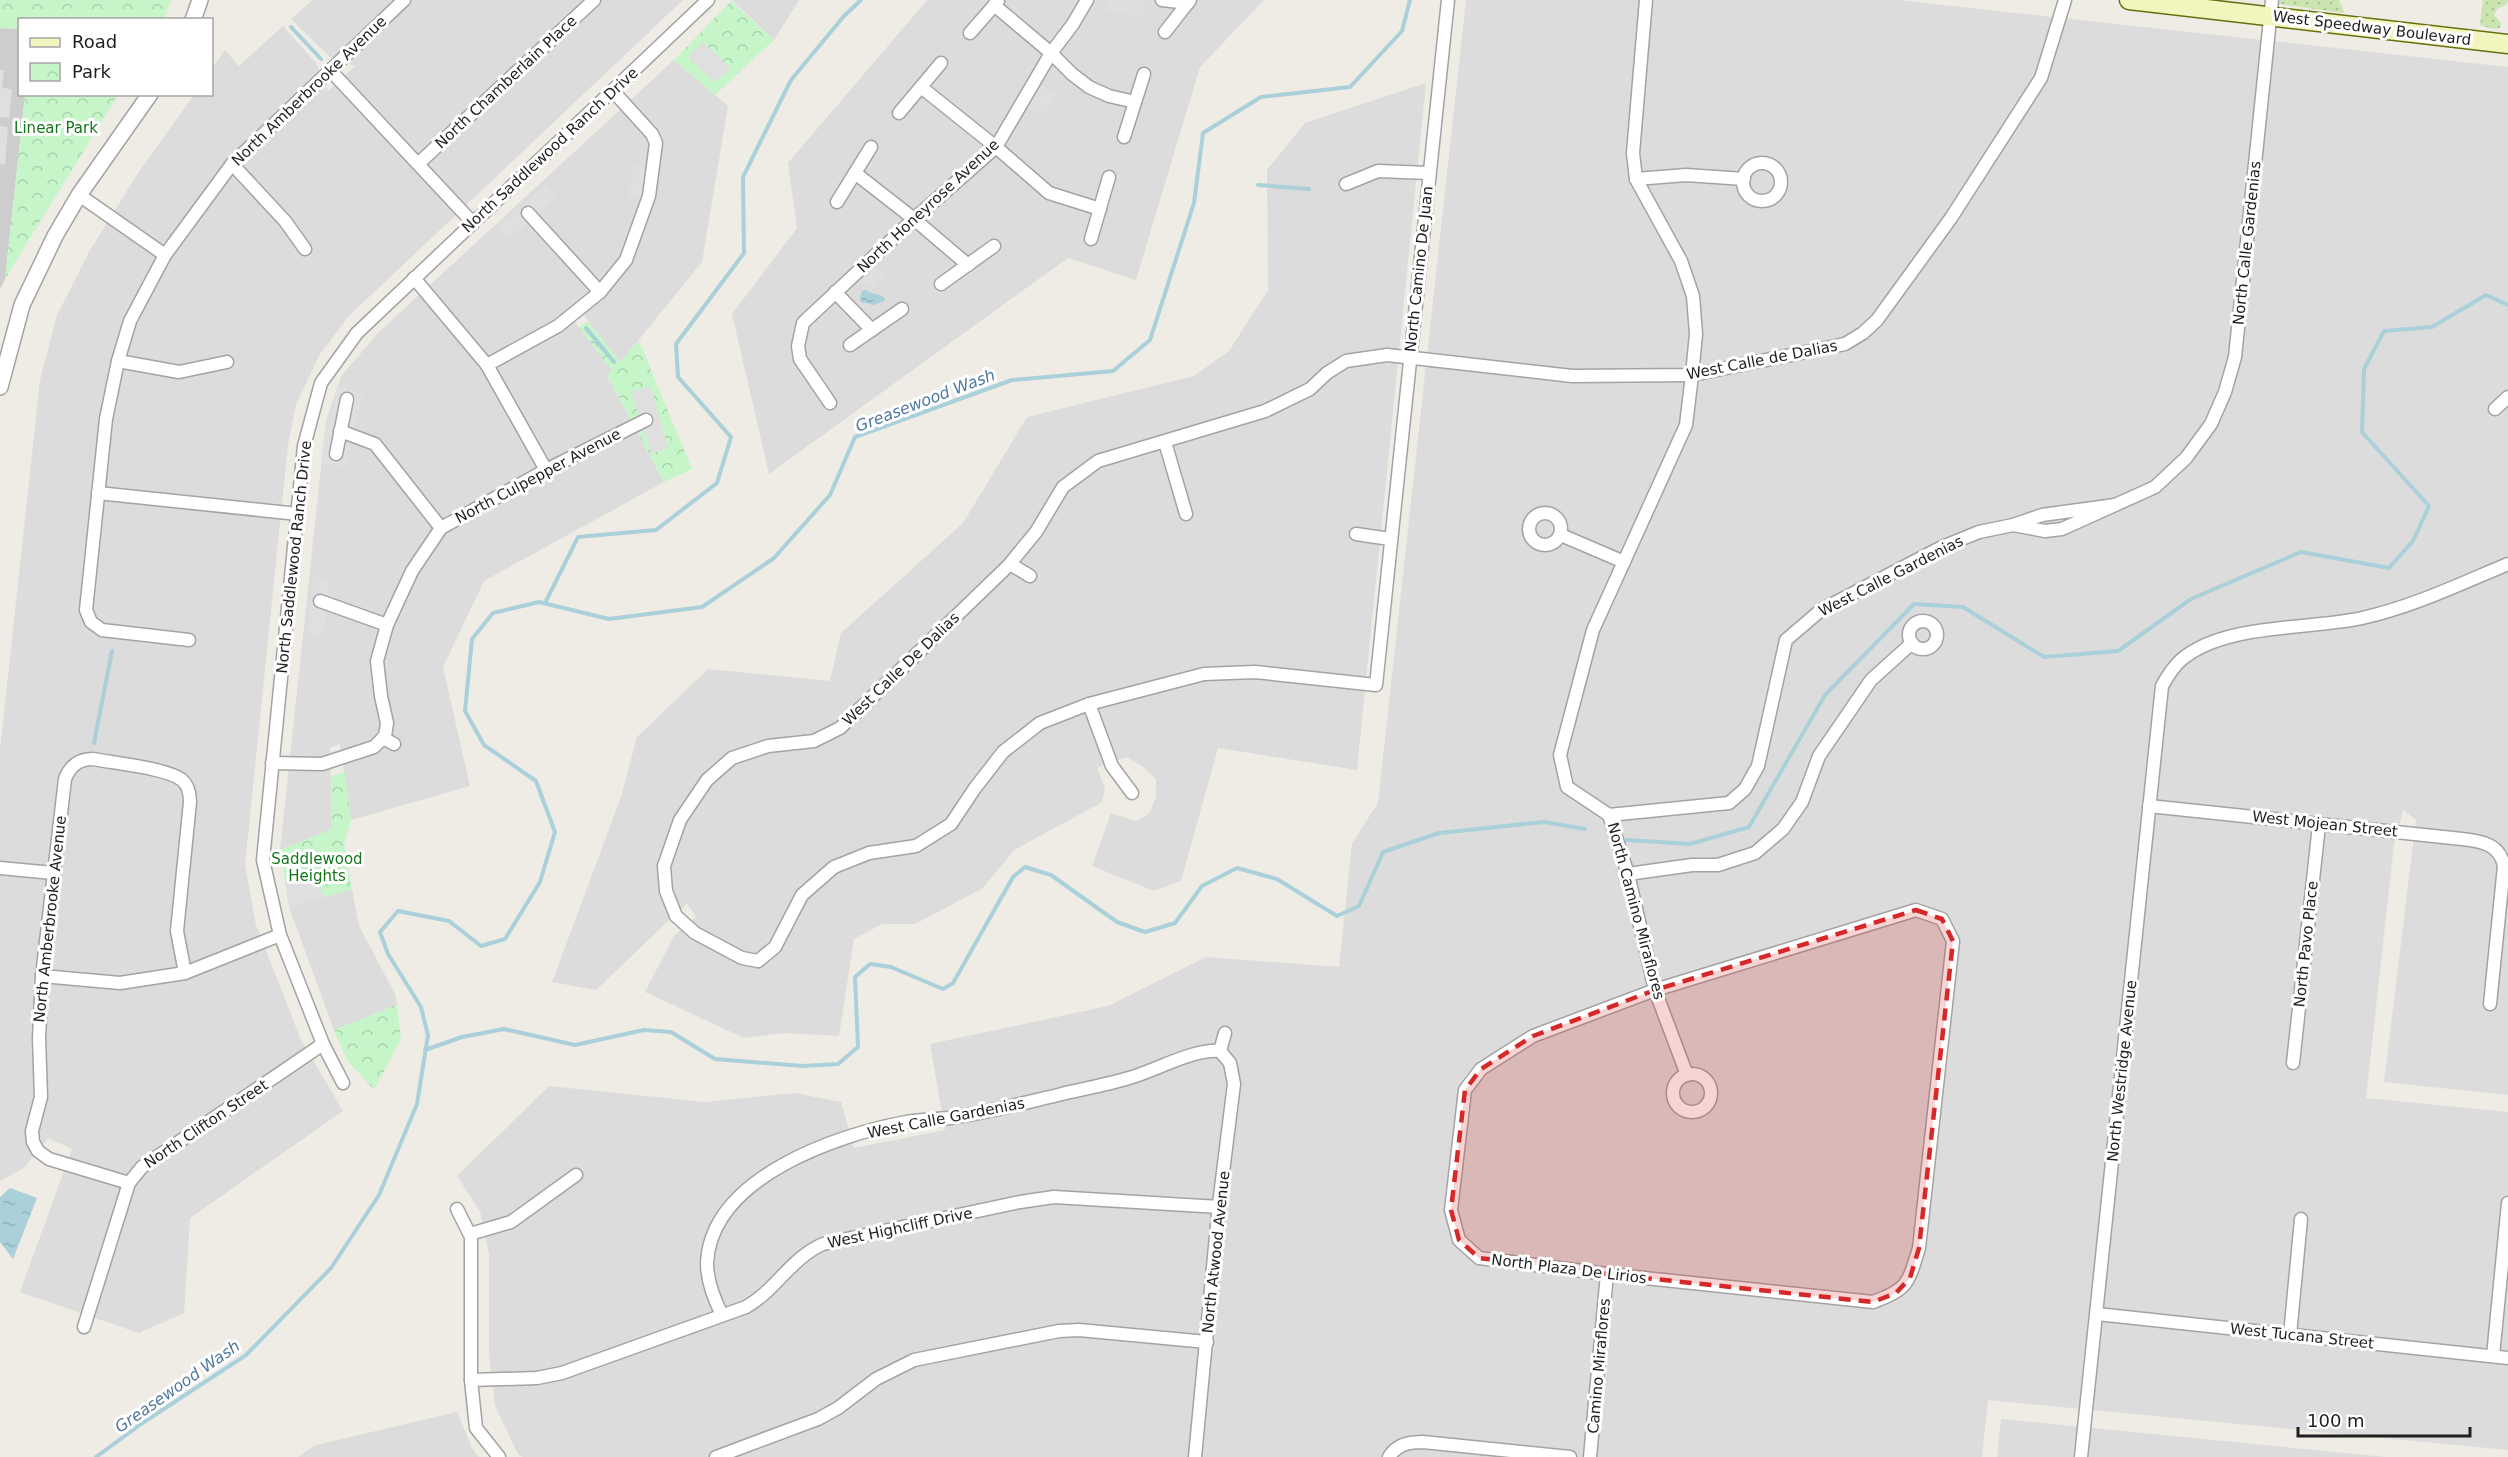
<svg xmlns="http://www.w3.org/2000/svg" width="2508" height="1457" font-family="'DejaVu Sans',sans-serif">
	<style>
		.residential { fill: #dddcdc }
		.religious { fill: #cdcdcd }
		.grass { fill: url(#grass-dots) }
		.park { fill: url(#park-crowns) }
		.parking { fill: #dfdfdf }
		.water { fill: url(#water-ripples) }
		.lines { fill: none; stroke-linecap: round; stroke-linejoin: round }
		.stream { stroke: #aad0d9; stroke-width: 4 }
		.minor-casing { stroke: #a3a3a3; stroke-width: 15 }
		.tertiary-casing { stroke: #a3a3a3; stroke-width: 18 }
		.secondary-casing { stroke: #666f0e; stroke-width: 21 }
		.minor { stroke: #fff; stroke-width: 12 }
		.tertiary { stroke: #fff; stroke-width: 15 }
		.secondary { stroke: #f3f5bf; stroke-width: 18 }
		.marked { fill: #d62828; fill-opacity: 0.2; stroke: #d62828; stroke-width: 4.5; stroke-dasharray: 12 8; stroke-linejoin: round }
		.labels { text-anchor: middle; stroke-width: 6; stroke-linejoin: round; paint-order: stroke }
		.street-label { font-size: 15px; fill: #1f1f1f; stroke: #fff }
		.park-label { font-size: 15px; fill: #14761b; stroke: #fff }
		.water-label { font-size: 16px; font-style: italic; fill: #507aa0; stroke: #fff }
	</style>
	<defs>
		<pattern id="grass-dots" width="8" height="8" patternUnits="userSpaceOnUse" patternTransform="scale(1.5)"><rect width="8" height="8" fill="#cbe5b0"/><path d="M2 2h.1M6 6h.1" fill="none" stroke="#aec497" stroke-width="1.8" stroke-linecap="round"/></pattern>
		<pattern id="park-crowns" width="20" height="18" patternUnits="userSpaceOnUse" patternTransform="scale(1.5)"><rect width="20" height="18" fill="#c7f5ca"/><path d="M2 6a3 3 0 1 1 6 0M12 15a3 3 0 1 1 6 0" fill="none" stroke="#aad2ad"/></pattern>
		<pattern id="water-ripples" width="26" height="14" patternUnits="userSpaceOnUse" patternTransform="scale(1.5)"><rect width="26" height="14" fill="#aad0d9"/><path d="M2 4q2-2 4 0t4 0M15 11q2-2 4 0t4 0" fill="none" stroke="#92b2ba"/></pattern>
	</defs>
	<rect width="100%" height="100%" fill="#efece6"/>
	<g class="residential">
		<polygon points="313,0 683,0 349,316 320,354 296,404 288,445 245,865 256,925 301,1040 343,1111 190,1218 184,1313 139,1333 20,1292 72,1149 48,1138 24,1168 0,1181 0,750 40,380 57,315 89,252 138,173 194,95 212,94 212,69 225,50 239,66 283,26 316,63 328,91 355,66 330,57 291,19"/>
		<polygon points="732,0 799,0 774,40"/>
		<polygon points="927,0 1264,0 1200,67 1136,280 1068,258 769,474 732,314 797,228 788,163"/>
		<polygon points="1466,0 1898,0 2508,67 2508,1095 2384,1082 2416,820 2403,810 2394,845 2366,1098 2508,1112 2508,1450 1988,1400 1982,1457 523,1457 518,1454 495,1406 489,1353 489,1255 480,1211 457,1176 549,1086 705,1102 795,1093 841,1102 854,1148 945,1130 930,1044 1108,1006 1206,957 1339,967 1352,843 1378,803"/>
		<polygon points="674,60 728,106 702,262 620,363 588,321 577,303 567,312 613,371 607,376 664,482 484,581 443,667 470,786 351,820 340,744 330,748 332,829 280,850 326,421 342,375 380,331"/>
		<polygon points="1426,83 1357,770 1218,748 1181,881 1154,891 1092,866 1111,813 1135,821 1149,814 1156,798 1156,779 1142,766 1126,757 1097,768 1105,788 1102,802 1014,850 983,888 915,924 882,924 854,939 839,1036 784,1033 744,1038 645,992 674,936 696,917 687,903 596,990 552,982 621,797 637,737 708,669 830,681 841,633 963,523 1027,417 1194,376 1229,351 1268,290 1267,170 1305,123"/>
		<polygon points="352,889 359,926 395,994 397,1005 334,1030 289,907"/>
		<polygon points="457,1412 473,1450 479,1457 298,1457 316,1445"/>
		<polygon points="2001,1419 2386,1457 1997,1457"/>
	</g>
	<polygon class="religious" points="0,28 19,29 20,94 25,95 5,279 0,289"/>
	<g class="grass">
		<polygon points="2280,0 2339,0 2344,11 2343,13 2279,4"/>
		<polygon points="2483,0 2508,0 2507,4 2497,9 2494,15 2501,23 2500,28 2493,29 2480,25"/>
	</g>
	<g class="park">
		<polygon points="0,0 171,0 164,19 20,20 19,29 0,28"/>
		<polygon points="731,1 774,40 715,95 674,60"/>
		<polygon points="25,95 118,95 5,279"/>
		<polygon points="588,321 620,362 639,341 692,469 664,482 607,375 612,371 579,327"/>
		<polygon points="345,772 351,820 344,844 352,889 289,907 280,850 332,829 331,776"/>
		<polygon points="397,1005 401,1039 374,1090 347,1060 334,1030"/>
	</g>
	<g class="parking">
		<polygon points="1108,0 1145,1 1144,16 1107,12"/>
		<polygon points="703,42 731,69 714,82 688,57"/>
		<polygon points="0,70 4,70 2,88 12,89 9,118 0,117"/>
		<polygon points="1042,85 1056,95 1041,116 1027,107"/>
		<polygon points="0,126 8,127 5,165 0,164"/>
		<polygon points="634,165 646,166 641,199 629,198"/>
		<polygon points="544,185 557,198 509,239 498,228"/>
		<polygon points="872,267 885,271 884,278 880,278 877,281 877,286 856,283"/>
		<polygon points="338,385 363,395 345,467 321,463 326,421"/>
		<polygon points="651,387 668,448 652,454 631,392"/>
		<polygon points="314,577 330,579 324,636 308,635"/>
		<polygon points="313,872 324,897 289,907 285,881"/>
	</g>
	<g class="water">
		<path d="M866,290C872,295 879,293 885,298L884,301L874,305L861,302L860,297L862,291Z"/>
		<polygon points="10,1188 37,1198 13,1259 0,1242 0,1197"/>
	</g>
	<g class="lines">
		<g class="stream">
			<polyline points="291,27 321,59"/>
			<polyline points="1258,185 1309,189"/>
			<polyline points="586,328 614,362"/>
			<polyline points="545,603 578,537 656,530 717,483 731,437 678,377 676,344 744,253 743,177 791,80 844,16 861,0"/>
			<polyline points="94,743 112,651"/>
			<polyline points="1627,840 1690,844 1749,827 1825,695 1914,604 1963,607 2044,657 2118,651 2191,599 2301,552 2389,568 2413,541 2429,506 2362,432 2364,369 2384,331 2432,327 2486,295 2508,305"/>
			<polyline points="425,1050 462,1037 504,1029 575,1045 644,1030 671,1032 715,1059 803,1066 838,1064 858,1047 855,977 870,964 891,967 943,989 953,983 1013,877 1025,867 1051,875 1117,922 1145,932 1175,923 1202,886 1237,868 1277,879 1337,916 1359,906 1383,852 1439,833 1544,822 1585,829"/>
			<polyline points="96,1457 141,1424 246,1355 331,1268 379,1195 417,1104 428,1035 421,1007 388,954 380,932 398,911 449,921 481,946 505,939 540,882 555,832 536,781 484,745 465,711 472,639 493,613 539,602 609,619 702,607 774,558 830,495 855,437 1012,380 1113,371 1150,340 1194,203 1203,133 1261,97 1350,87 1402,31 1410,0"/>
		</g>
		<g class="minor-casing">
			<g id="minor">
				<polyline points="1162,0 1188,3"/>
				<polyline points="1646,0 1633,153 1636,179 1681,261 1693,296 1696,334 1692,375 1686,425 1593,630 1560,755 1567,787 1609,815 1628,874 1655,990 1687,1075"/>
				<polyline points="994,5 1051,53 1072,74 1089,87 1109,96 1135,102"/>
				<polyline points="1165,32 1190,0"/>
				<polyline points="970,33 998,1"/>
				<polyline points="330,70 473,223"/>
				<polyline points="921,87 996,147 1049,193 1100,209"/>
				<polyline points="899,113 941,63"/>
				<polyline points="1124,137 1144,74"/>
				<polyline points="419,163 594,0"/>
				<circle cx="1762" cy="182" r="19"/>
				<polyline points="232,164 285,221 305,249"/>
				<polyline points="855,173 914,219 968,265"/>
				<polyline points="1636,179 1686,175 1744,179"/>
				<polyline points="1346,184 1378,171 1429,173"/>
				<polyline points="79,195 165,255"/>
				<polyline points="837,202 871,147"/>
				<polyline points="528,213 600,292"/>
				<polyline points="1091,239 1109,177"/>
				<polyline points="414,278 487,365 546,470"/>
				<polyline points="941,284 994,246"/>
				<polyline points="835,292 872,330"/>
				<polyline points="850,345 902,309"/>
				<polyline points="118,361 179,372 227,362"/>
				<polyline points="487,365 558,326 600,292 626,260 649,196 656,143 652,134 613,91"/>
				<polyline points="830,403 800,359 798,346 803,323 914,219 996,147 1051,53 1073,24 1087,0"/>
				<polyline points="2495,409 2508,397"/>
				<polyline points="340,431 375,444 441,528"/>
				<polyline points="1165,442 1186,514"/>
				<polyline points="336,454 347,399"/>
				<polyline points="98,493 298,514"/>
				<polyline points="2115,505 2155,487 2186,458 2211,424 2225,392 2235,357 2272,0"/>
				<circle cx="1545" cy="529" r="16"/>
				<polyline points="1356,534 1390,539"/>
				<polyline points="1561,535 1624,562"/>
				<polyline points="1010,564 1030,576"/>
				<polyline points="320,601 387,625"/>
				<circle cx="1923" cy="635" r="14"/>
				<polyline points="189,640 102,630 91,622 86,610 106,419 118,361 130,321 165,255 232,164 404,0"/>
				<polyline points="1089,704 1112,766 1132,793"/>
				<polyline points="383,738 394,744"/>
				<polyline points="272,763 322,764 374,747 385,736 387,723 381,696 377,661 387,625 412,571 441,528 546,470 646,420"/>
				<path d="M2149,806L2462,839C2481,841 2500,844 2504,866L2490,1004"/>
				<polyline points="1609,815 1729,803 1745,789 1758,766 1786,640 1821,610 1942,547 1979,532 2013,525 2042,515 2115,505 2062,529 2045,531 2013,525"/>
				<polyline points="0,868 53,873"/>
				<polyline points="1628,874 1692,865 1718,865 1755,853 1783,829 1802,802 1819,756 1871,680 1912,643"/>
				<path d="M1916,910L1942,919L1953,941L1919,1248C1908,1283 1909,1289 1873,1302L1607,1274L1479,1258L1459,1240L1451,1210L1465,1090L1481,1069L1533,1036L1655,990Z"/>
				<polyline points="758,961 742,958 695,933 676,916 666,891 664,866 680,820 707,780 732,758 768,746 814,741 840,728 1008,566 1036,532 1063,487 1098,461 1265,411 1310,389 1327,373 1346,361 1387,355 1572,376 1692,375 1845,344 1863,333 1877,320 1951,218 2041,78 2065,0"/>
				<polyline points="758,961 775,947 802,895 834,867 869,853 916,846 951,824 975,788 1003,752 1040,723 1089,704 1204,674 1255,672 1376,685 1448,0"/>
				<polyline points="42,976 120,983 185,973 280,935"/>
				<polyline points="1220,1051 1225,1033"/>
				<polyline points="2293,1063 2319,825"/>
				<circle cx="1692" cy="1093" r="19"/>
				<polyline points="343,1083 323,1044 280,935 263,860 304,446 321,383 357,333 708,0"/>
				<path d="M129,1183L49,1159L38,1151L33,1142L32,1131L41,1097L39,1038L42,976L65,779C70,766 78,759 93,759C113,763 167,768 182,780C188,785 190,794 190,802L177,931L185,973"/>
				<polyline points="457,1209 471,1237 471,1380 476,1428 499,1457"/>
				<polyline points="470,1234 511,1222 576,1175"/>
				<polyline points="2097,1314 2508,1358"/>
				<path d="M722,1315C714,1299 707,1282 707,1263C711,1178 836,1135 906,1122C922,1119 939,1120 956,1117C990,1112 1024,1103 1058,1095C1082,1089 1106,1085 1129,1078C1157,1070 1192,1049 1220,1051"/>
				<polyline points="84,1327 129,1183 142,1167 323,1044"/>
				<polyline points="2290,1335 2301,1219"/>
				<polyline points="2493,1356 2508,1203"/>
				<path d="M471,1380L537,1378L562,1373L746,1307C776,1290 791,1258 823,1244L1020,1202L1054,1197L1219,1207"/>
				<polyline points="716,1457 818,1419 838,1408 876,1379 914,1360 1059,1331 1079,1330 1207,1342"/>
				<polyline points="1195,1457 1219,1204 1234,1084 1230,1063 1220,1051"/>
				<path d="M1389,1457C1397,1444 1409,1442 1423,1442L1570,1457"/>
				<polyline points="1590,1457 1607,1274"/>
				<path d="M2081,1457L2162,686C2167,677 2173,667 2181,660C2224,623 2308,630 2362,618C2412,607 2460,584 2508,564"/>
			</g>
		</g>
		<g class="tertiary-casing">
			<g id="tertiary">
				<polyline points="193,20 200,0"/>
				<polyline points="0,387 22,305 55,236 79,195 150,94"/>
			</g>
		</g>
		<g class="secondary-casing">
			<polyline id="secondary" points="2129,0 2508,44"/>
		</g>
		<use href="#minor" class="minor"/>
		<use href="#tertiary" class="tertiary"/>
		<use href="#secondary" class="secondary"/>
	</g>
	<path class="marked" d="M1916,910L1942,919L1953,941L1919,1248L1910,1278L1896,1293L1873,1302L1607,1274L1479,1258L1459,1240L1451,1210L1465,1090L1481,1069L1533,1036L1655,990Z"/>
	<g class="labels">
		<g class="street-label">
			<text transform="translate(2372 28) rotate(7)" y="5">West Speedway Boulevard</text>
			<text transform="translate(506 82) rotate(-43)" y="5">North Chamberlain Place</text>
			<text transform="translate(309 91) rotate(-44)" y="5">North Amberbrooke Avenue</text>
			<text transform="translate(550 150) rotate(-43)" y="5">North Saddlewood Ranch Drive</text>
			<text transform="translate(928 206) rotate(-43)" y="5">North Honeyrose Avenue</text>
			<text transform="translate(2247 243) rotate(-84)" y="5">North Calle Gardenias</text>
			<text transform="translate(1419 269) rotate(-84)" y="5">North Camino De Juan</text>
			<text transform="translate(1762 360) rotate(-11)" y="5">West Calle de Dalias</text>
			<text transform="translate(538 476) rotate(-28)" y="5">North Culpepper Avenue</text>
			<text transform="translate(294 557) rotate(-84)" y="5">North Saddlewood Ranch Drive</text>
			<text transform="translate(1891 576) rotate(-27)" y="5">West Calle Gardenias</text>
			<text transform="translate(901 669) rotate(-44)" y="5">West Calle De Dalias</text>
			<text transform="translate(2325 824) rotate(6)" y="5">West Mojean Street</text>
			<text transform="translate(1636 911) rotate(75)" y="5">North Camino Miraflores</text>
			<text transform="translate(50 919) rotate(-84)" y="5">North Amberbrooke Avenue</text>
			<text transform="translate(2306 944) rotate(-84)" y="5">North Pavo Place</text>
			<text transform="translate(2122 1071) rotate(-84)" y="5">North Westridge Avenue</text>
			<text transform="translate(946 1118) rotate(-11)" y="5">West Calle Gardenias</text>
			<text transform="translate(206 1124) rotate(-34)" y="5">North Clifton Street</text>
			<text transform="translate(900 1228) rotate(-12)" y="5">West Highcliff Drive</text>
			<text transform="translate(1216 1252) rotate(-84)" y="5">North Atwood Avenue</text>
			<text transform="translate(1569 1269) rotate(7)" y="5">North Plaza De Lirios</text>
			<text transform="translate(2302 1336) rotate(6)" y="5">West Tucana Street</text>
			<text transform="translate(1599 1366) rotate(-85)" y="5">Camino Miraflores</text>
		</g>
		<g class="park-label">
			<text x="56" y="133">Linear Park</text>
			<text x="317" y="864">Saddlewood<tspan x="317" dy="17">Heights</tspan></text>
		</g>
		<g class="water-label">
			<text transform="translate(925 400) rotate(-21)" y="6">Greasewood Wash</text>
			<text transform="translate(177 1386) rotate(-35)" y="6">Greasewood Wash</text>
		</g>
	</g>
	<rect x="18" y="18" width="195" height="78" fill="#ffffff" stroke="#a5a5a5" stroke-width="1.5"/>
	<rect x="30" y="38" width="30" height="9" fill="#f3f5bf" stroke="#a5a5a5" stroke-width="1.5"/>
	<text x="72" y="48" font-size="18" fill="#1f1f1f">Road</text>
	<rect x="30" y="63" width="30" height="18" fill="url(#park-crowns)" stroke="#a5a5a5" stroke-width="1.5"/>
	<text x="72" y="78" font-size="18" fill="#1f1f1f">Park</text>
	<path d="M2298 1427v9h172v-9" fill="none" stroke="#1f1f1f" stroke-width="3"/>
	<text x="2307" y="1427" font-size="18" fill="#1f1f1f" stroke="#ffffff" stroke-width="4.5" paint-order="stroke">100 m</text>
</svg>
